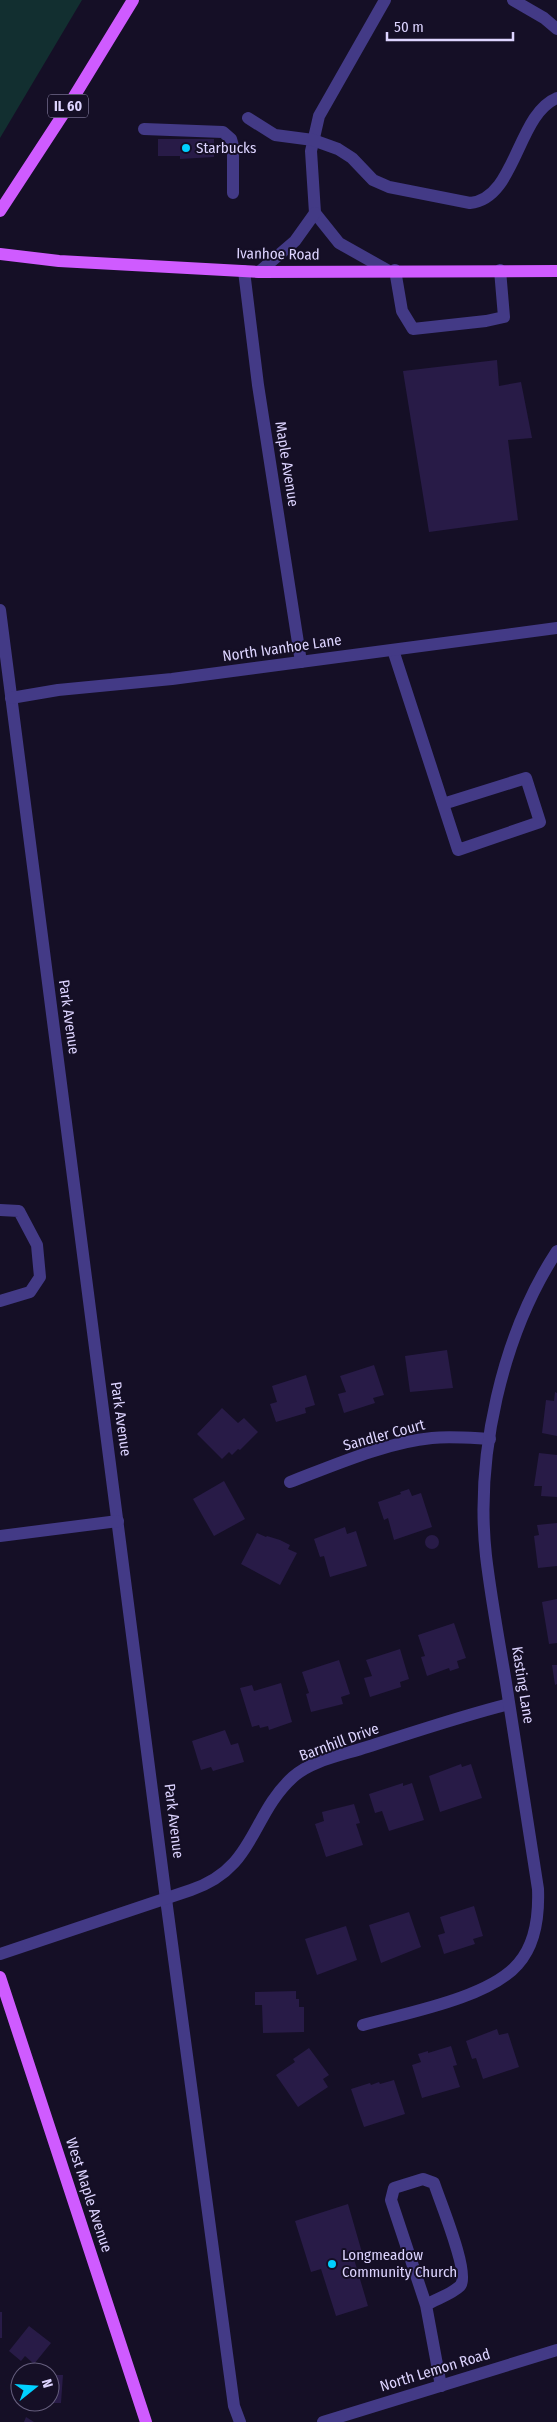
<svg xmlns="http://www.w3.org/2000/svg" width="557" height="2422" font-family="'Fira Sans Condensed',sans-serif">
	<style>
		.green { fill: #122f30 }
		.building { fill: #281b47 }
		.lines { fill: none; stroke-linecap: round; stroke-linejoin: round }
		.minor { stroke: #433a86; stroke-width: 12 }
		.major { stroke: #cf5bff; stroke-width: 12 }
		.poi-dot { fill: #00d0ff; stroke: #150f26; stroke-width: 2 }
		.labels { text-anchor: middle; stroke-width: 4; stroke-linejoin: round; paint-order: stroke }
		.shield { fill: #150f26; stroke: #a199be; stroke-width: 1 }
		.shield-label { font-size: 14px; font-weight: bold; fill: #ddd4ff }
		.poi-label { font-size: 15px; fill: #ddd4ff; stroke: #150f26; text-anchor: start }
		.street-label { font-size: 15px; fill: #ddd4ff; stroke: #150f26 }
	</style>
	<rect width="100%" height="100%" fill="#150f26"/>
	<polygon class="green" points="0,0 82,0 0,138"/>
	<g class="building">
		<polygon points="158,139 214,139 214,157 180,159 180,156 158,156"/>
		<polygon points="497,360 499,386 521,382 532,438 508,440 518,520 429,532 403,371"/>
		<polygon points="447,1350 453,1388 410,1392 405,1356"/>
		<polygon points="374,1365 384,1395 373,1398 375,1403 344,1413 338,1394 346,1392 340,1376"/>
		<polygon points="306,1375 315,1405 305,1408 306,1413 276,1422 270,1404 277,1402 272,1386"/>
		<polygon points="555,1392 557,1393 557,1436 542,1433 546,1400 554,1401"/>
		<polygon points="222,1408 238,1423 244,1418 258,1432 240,1450 238,1449 232,1455 229,1452 222,1459 197,1434"/>
		<polygon points="539,1453 557,1455 557,1497 541,1496 542,1486 534,1486"/>
		<polygon points="224,1481 245,1519 214,1536 193,1499"/>
		<polygon points="409,1489 412,1496 421,1493 432,1527 394,1540 388,1518 384,1520 378,1502 401,1494 400,1492"/>
		<polygon points="557,1523 557,1566 538,1568 534,1536 539,1535 537,1525"/>
		<polygon points="345,1527 347,1534 356,1531 367,1566 330,1577 324,1556 320,1557 314,1539"/>
		<polygon points="257,1533 266,1537 267,1536 280,1540 290,1545 288,1549 297,1553 280,1585 241,1564"/>
		<circle cx="432" cy="1542" r="7"/>
		<polygon points="557,1599 557,1643 549,1644 542,1602"/>
		<polygon points="454,1623 466,1658 457,1661 459,1668 450,1671 449,1668 427,1676 421,1657 425,1656 418,1635"/>
		<polygon points="400,1649 409,1679 400,1682 401,1687 370,1697 364,1678 372,1676 366,1660"/>
		<polygon points="339,1660 350,1694 341,1697 343,1704 311,1712 306,1694 309,1693 302,1672"/>
		<polygon points="552,1665 557,1665 557,1684 555,1685"/>
		<polygon points="281,1683 292,1722 269,1730 268,1726 260,1728 259,1725 252,1727 240,1688 252,1685 254,1691"/>
		<polygon points="225,1730 231,1745 238,1743 244,1762 213,1771 211,1767 201,1770 192,1741"/>
		<polygon points="461,1764 462,1767 471,1764 482,1798 440,1812 429,1776"/>
		<polygon points="403,1783 403,1786 412,1783 424,1820 389,1831 382,1811 375,1813 369,1794"/>
		<polygon points="354,1804 360,1823 356,1824 363,1845 326,1857 315,1824 324,1821 322,1812"/>
		<polygon points="474,1906 483,1936 473,1939 475,1944 444,1954 438,1935 445,1933 440,1917"/>
		<polygon points="409,1912 421,1947 381,1963 369,1925"/>
		<polygon points="346,1926 357,1960 317,1975 305,1939"/>
		<polygon points="296,1991 296,1999 299,1999 299,2007 304,2007 304,2032 263,2033 262,2005 255,2005 255,1992"/>
		<polygon points="497,2029 499,2035 508,2033 519,2067 483,2079 476,2058 472,2059 466,2041"/>
		<polygon points="451,2046 457,2065 453,2066 460,2087 422,2098 412,2065 421,2062 418,2054 428,2051 428,2053"/>
		<polygon points="309,2048 329,2075 323,2079 328,2087 298,2107 276,2075 295,2062 293,2059"/>
		<polygon points="394,2080 405,2114 364,2127 351,2089 370,2083 371,2085 379,2082 380,2084"/>
		<polygon points="348,2204 363,2256 354,2259 368,2306 336,2316 321,2269 311,2272 295,2221"/>
		<rect x="0" y="2312" width="2" height="26"/>
		<polygon points="29,2326 51,2343 34,2364 25,2356 21,2361 9,2351"/>
		<polygon points="50,2375 63,2375 61,2403 50,2403"/>
		<polygon points="26,2417 34,2422 24,2422"/>
	</g>
	<g class="lines">
		<g class="minor">
			<polyline points="385,0 319,116 311,151 315,213 339,243 387,270"/>
			<polyline points="513,0 544,18 557,29"/>
			<path d="M248,118L275,135L313,140L338,149L352,158L373,180L389,187L470,203C516,199 517,114 557,98"/>
			<polyline points="144,129 223,132 231,139 233,146 233,193"/>
			<polyline points="395,270 402,311 413,329 486,321 504,317 500,270"/>
			<polyline points="244,271 258,385 301,662"/>
			<polyline points="259,272 295,241 315,213"/>
			<polyline points="0,610 166,1899 234,2406 240,2422"/>
			<polyline points="393,650 458,850 540,822 526,778 443,804"/>
			<polyline points="11,698 58,690 172,679 557,628"/>
			<polyline points="0,1210 19,1211 37,1245 40,1277 30,1292 0,1301"/>
			<path d="M290,1482C332,1466 387,1442 432,1438C451,1436 471,1438 490,1439"/>
			<polyline points="0,1536 118,1521"/>
			<path d="M0,1954L191,1890C256,1868 250,1816 293,1777C312,1760 343,1755 367,1747C414,1732 461,1716 509,1704"/>
			<path d="M363,2025C406,2013 489,1998 518,1964C536,1944 539,1915 538,1889C527,1820 517,1752 506,1683C499,1641 491,1598 486,1556C475,1456 502,1335 557,1251"/>
			<path d="M426,2305C436,2299 452,2294 460,2286C471,2275 439,2199 434,2183L423,2179L394,2188L391,2200L426,2305L441,2386"/>
			<polyline points="323,2422 557,2350"/>
		</g>
		<g class="major">
			<polyline points="0,211 64,113 133,0"/>
			<polyline points="0,254 59,261 259,272 557,271"/>
			<polyline points="0,1977 146,2422"/>
		</g>
	</g>
	<g class="poi-dot">
		<circle cx="186" cy="148" r="5"/>
		<circle cx="332" cy="2264" r="5"/>
	</g>
	<g class="labels">
		<rect class="shield" x="48" y="94.5" width="40" height="23" rx="4"/>
		<g class="shield-label">
			<text x="68" y="111">IL 60</text>
		</g>
		<g class="poi-label">
			<text x="196" y="153">Starbucks</text>
			<text x="342" y="2260">Longmeadow<tspan x="342" dy="17">Community Church</tspan></text>
		</g>
		<g class="street-label">
			<text transform="translate(278 254) rotate(1)" y="5">Ivanhoe Road</text>
			<text transform="translate(287 464) rotate(81)" y="5">Maple Avenue</text>
			<text transform="translate(282 648) rotate(-8)" y="5">North Ivanhoe Lane</text>
			<text transform="translate(69 1017) rotate(82)" y="5">Park Avenue</text>
			<text transform="translate(121 1419) rotate(82)" y="5">Park Avenue</text>
			<text transform="translate(384 1435) rotate(-15)" y="5">Sandler Court</text>
			<text transform="translate(523 1685) rotate(81)" y="5">Kasting Lane</text>
			<text transform="translate(339 1742) rotate(-20)" y="5">Barnhill Drive</text>
			<text transform="translate(174 1821) rotate(83)" y="5">Park Avenue</text>
			<text transform="translate(89 2195) rotate(72)" y="5">West Maple Avenue</text>
			<text transform="translate(435 2370) rotate(-17)" y="5">North Lemon Road</text>
		</g>
	</g>
	<g transform="translate(35 2387) rotate(73)"><circle r="24" fill="#150f26" stroke="#655e7d"/>
	<path d="M0-4L9 19L0 12L-9 19Z" fill="#00d0ff"/>
	<text y="-8" font-size="14" font-weight="bold" text-anchor="middle" fill="#ddd4ff">N</text>
	</g>
	<path d="M387 32v8h126v-8" fill="none" stroke="#ddd4ff" stroke-width="2.5"/>
	<text x="394" y="32" font-size="15" fill="#ddd4ff" stroke="#150f26" stroke-width="4" paint-order="stroke">50 m</text>
</svg>
